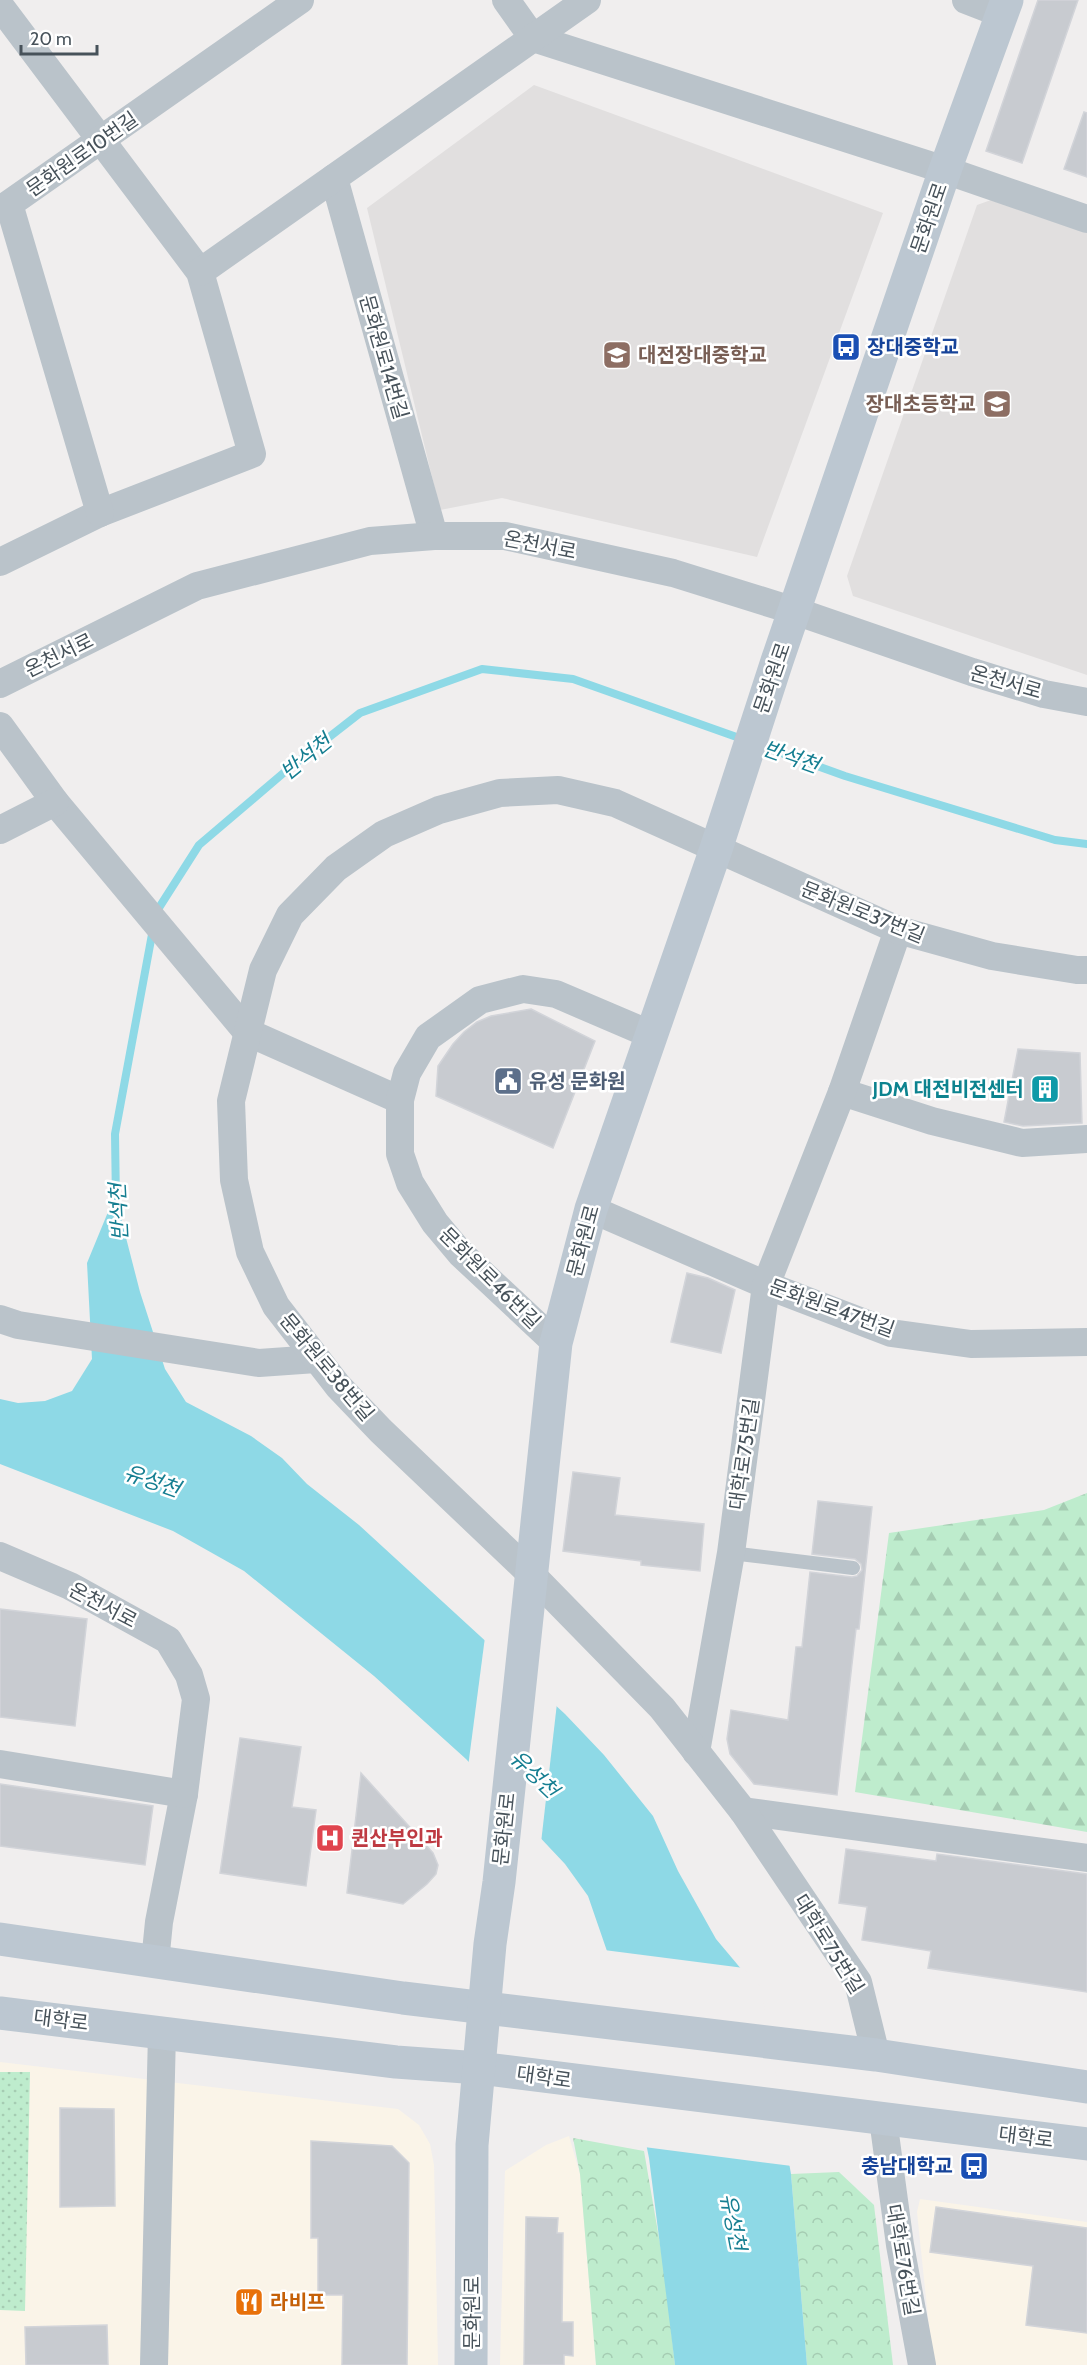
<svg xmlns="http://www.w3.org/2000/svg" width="1087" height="2365" font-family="Cabin,'Noto Sans KR',sans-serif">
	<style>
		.commercial { fill: #faf4e8 }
		.education { fill: #e1dfdf }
		.grass { fill: url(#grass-dots) }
		.forest { fill: url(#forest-firs) }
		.park { fill: url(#park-crowns) }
		.water { fill: #8ed9e6 }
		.pier { fill: #f0eeee }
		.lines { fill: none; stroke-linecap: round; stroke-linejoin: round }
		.stream { stroke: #8ed9e6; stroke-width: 8 }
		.building { fill: #c8cbd0; stroke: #d2d4d9; stroke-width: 1.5 }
		.lane { stroke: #bac3ca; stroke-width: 14 }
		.street { stroke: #bac3ca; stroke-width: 28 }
		.secondary { stroke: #bcc7d1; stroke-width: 33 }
		.labels { text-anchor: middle; stroke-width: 5; stroke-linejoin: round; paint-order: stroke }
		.street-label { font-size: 20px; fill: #47525a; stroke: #fff }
		.transit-label { font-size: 20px; font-weight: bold; fill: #164399; stroke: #fff; text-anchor: start }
		.education-label { font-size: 20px; font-weight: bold; fill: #785e54; stroke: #fff; text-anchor: start }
		.service-label { font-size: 20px; font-weight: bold; fill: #4e5e75; stroke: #fff; text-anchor: start }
		.culture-label { font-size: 20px; font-weight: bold; fill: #0d838f; stroke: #fff; text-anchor: end }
		.health-label { font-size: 20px; font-weight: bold; fill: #be3a42; stroke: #fff; text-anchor: start }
		.food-label { font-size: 20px; font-weight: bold; fill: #c56008; stroke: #fff; text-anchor: start }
		.water-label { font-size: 21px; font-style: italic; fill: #157e91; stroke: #fff }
	</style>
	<defs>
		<pattern id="grass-dots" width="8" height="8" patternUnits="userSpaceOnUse" patternTransform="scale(1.5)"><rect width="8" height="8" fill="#beeccd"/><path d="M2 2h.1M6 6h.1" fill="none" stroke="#a5ccb2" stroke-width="1.8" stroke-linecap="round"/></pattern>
		<pattern id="forest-firs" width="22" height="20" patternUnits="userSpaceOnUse" patternTransform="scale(1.5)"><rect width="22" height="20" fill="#beeccd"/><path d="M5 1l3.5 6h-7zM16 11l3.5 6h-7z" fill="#a5ccb2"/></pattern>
		<pattern id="park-crowns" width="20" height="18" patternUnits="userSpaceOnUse" patternTransform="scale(1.5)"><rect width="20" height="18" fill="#beeccd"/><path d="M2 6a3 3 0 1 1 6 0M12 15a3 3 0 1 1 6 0" fill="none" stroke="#a5ccb2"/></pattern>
	</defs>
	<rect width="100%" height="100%" fill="#f0eeee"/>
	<g class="commercial">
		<polygon points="0,2062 398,2109 419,2125 430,2144 434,2165 438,2365 0,2365"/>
		<polygon points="569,2136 580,2174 596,2365 500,2365 505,2171 546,2145"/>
		<polygon points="920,2199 1087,2222 1087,2365 933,2365 917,2212"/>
	</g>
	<g class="education">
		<polygon points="534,85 883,213 757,557 502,498 440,510 367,208"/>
		<polygon points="991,200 1087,233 1087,675 853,596 847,576 977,205"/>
	</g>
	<polygon class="grass" points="0,2072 30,2072 25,2311 0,2310"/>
	<polygon class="forest" points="1087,1493 1087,1832 855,1792 889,1533 1044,1510"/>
	<g class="park">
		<polygon points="573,2138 644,2151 665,2273 675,2365 596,2365 580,2174"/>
		<polygon points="839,2172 874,2205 893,2365 807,2365 791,2174"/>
	</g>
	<polygon class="water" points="115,1195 140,1292 165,1369 186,1402 251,1436 282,1458 307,1484 359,1525 565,1714 604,1755 653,1816 678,1871 716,1939 758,1989 791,2174 807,2365 675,2365 649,2158 608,1954 588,1896 565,1864 466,1759 374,1676 244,1571 173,1531 0,1464 0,1399 18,1403 45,1401 72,1391 92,1359 87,1263"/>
	<g class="pier">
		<polygon points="485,1637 557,1703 541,1843 468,1767"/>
		<polygon points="604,1950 744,1968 761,1988 792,2166 644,2147"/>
	</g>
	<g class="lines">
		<g class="stream">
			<polyline points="759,745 845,776 1055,840 1087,844"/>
			<polyline points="155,914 199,845 287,770 360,713 482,669 573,679 745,740"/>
			<polyline points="116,1204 115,1134 153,929"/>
		</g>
	</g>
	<g class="building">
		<polygon points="1038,0 1078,0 1022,163 986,151"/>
		<polygon points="1084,112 1087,113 1087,177 1064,169"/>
		<polygon points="531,1009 595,1041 553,1148 436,1096 438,1066 453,1044 464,1032 477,1022 491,1016"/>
		<polygon points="1018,1049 1080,1053 1082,1123 1023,1126 1004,1122"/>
		<polygon points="687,1273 708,1278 735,1290 721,1353 671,1342"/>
		<polygon points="573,1472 620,1478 615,1515 704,1524 700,1571 641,1565 641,1561 563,1551"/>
		<polygon points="818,1501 872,1507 859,1629 856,1629 837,1795 754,1784 730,1754 727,1739 731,1710 788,1720 796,1647 802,1647 810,1572 852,1577 857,1576 862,1570 861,1564 855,1559 812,1554"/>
		<polygon points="0,1609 87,1619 75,1726 0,1717"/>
		<polygon points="240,1738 301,1747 292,1807 316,1810 306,1886 220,1873"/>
		<polygon points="361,1773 433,1853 438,1865 436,1874 427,1884 403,1904 347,1893"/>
		<polygon points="0,1784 153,1806 145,1865 0,1846"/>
		<polygon points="846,1849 936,1861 937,1854 1087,1874 1087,1992 928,1968 931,1951 862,1940 867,1907 839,1903"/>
		<polygon points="60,2108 114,2109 115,2206 60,2207"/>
		<polygon points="311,2141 392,2146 409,2163 407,2365 342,2365 343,2295 318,2295 318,2238 311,2238"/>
		<polygon points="936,2207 1087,2228 1087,2333 1026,2325 1033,2266 930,2252"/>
		<polygon points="526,2217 558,2218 557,2233 563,2233 562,2322 573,2322 573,2356 564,2355 564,2365 524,2365"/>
		<polygon points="107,2325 108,2365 26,2365 25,2327"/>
	</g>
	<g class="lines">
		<polyline class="lane" points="731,1553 853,1568"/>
		<g class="street">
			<polyline points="506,0 533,38 945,170 1087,219"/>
			<polyline points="966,0 1002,14"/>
			<polyline points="0,6 200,272 252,454 100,513 0,562"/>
			<polyline points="334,178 434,536"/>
			<polyline points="200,272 587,0"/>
			<polyline points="100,513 9,204 300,0"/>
			<polyline points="0,684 197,586 370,541 434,536 505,536 673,573 795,611 972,672 1044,694 1087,702"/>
			<polyline points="0,726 55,802 247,1032 400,1100"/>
			<polyline points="0,830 55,802"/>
			<polyline points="842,1092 932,1121 1022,1143 1087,1139"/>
			<polyline points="591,1209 766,1285 891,1333 971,1344 1087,1342"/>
			<polyline points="0,1319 18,1325 259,1363 316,1359"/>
			<polyline points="556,1343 461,1254 435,1223 410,1183 400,1154 400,1100 407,1073 428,1037 480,1000 523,989 556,994 652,1035"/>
			<polyline points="0,1556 70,1586 168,1640 189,1675 196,1699 184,1794 159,1922 155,1962"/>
			<polyline points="696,1752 731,1553 766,1285 842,1092 898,930"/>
			<polyline points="0,1764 184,1794"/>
			<polyline points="743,1811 1087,1858"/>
			<polyline points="876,2055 858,1982 743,1811 662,1708 530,1573 381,1431 338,1386 276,1306 250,1252 234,1180 231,1101 263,970 290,915 336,868 384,834 439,810 500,793 558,790 615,803 898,930 992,956 1077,970 1087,970"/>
			<polyline points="883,2119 900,2245 922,2365"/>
			<polyline points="154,2365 162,2033"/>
		</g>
		<g class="secondary">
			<polyline points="0,1939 403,1998 876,2055 1087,2087"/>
			<polyline points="0,2013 396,2062 479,2068 1087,2144"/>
			<polyline points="471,2365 472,2145 490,1944 499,1882 556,1343 591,1209 716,849 777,661 945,170 1007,0"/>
		</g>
	</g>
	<defs>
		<g id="bus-square" transform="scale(1.5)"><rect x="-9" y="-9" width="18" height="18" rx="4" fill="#1a4fb4" stroke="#fff"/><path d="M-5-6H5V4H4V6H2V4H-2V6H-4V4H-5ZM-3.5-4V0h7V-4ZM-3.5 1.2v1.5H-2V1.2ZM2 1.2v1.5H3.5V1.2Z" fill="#fff"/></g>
		<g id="school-square" transform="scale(1.5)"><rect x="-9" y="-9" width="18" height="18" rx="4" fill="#8d6e63" stroke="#fff"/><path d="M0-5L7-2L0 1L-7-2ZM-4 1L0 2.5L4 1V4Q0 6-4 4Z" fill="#fff"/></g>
		<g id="civic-square" transform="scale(1.5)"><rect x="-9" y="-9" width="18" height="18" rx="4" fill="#5c6f8a" stroke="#fff"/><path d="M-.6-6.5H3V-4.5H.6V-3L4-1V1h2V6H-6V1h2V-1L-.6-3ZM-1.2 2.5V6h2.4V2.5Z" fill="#fff"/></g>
		<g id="building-square" transform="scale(1.5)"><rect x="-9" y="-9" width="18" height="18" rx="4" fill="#0f9aa8" stroke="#fff"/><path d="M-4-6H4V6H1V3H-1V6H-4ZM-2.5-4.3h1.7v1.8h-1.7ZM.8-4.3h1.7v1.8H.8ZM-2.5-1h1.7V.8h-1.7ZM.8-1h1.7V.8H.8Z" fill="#fff"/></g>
		<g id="hospital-square" transform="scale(1.5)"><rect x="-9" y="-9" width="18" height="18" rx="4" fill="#e0444e" stroke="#fff"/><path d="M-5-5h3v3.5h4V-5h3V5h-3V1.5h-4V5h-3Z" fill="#fff"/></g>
		<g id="restaurant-square" transform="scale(1.5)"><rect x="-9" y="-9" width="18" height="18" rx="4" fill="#e8710a" stroke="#fff"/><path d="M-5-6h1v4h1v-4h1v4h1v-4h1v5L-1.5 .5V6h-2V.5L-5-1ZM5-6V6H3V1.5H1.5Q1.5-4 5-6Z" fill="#fff"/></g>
	</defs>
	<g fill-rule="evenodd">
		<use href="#bus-square" x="846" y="347"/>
		<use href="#school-square" x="617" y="355"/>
		<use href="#school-square" x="997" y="404"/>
		<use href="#civic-square" x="508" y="1081"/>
		<use href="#building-square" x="1045" y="1089"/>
		<use href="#hospital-square" x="330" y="1838"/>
		<use href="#bus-square" x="974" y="2166"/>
		<use href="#restaurant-square" x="249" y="2302"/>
	</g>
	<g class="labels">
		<g class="street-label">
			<text transform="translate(82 154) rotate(-35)" y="7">문화원로10번길</text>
			<text transform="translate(929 218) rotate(-71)" y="7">문화원로</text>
			<text transform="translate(384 357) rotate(74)" y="7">문화원로14번길</text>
			<text transform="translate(540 545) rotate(11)" y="7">온천서로</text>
			<text transform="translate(59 655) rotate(-26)" y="7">온천서로</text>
			<text transform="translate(772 678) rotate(-71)" y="7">문화원로</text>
			<text transform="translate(1006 682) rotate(16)" y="7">온천서로</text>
			<text transform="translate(863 912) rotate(22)" y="7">문화원로37번길</text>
			<text transform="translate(583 1241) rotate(-75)" y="7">문화원로</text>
			<text transform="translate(490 1278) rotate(45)" y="7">문화원로46번길</text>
			<text transform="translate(832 1308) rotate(20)" y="7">문화원로47번길</text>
			<text transform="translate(327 1367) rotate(50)" y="7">문화원로38번길</text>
			<text transform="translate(744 1454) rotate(-82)" y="7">대학로75번길</text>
			<text transform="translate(103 1605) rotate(28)" y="7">온천서로</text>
			<text transform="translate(504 1829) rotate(-84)" y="7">문화원로</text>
			<text transform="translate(829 1944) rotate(58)" y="7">대학로75번길</text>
			<text transform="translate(61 2020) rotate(7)" y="7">대학로</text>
			<text transform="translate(544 2077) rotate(8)" y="7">대학로</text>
			<text transform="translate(1026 2137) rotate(7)" y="7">대학로</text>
			<text transform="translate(903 2260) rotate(80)" y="7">대학로76번길</text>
			<text transform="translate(472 2313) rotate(-90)" y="7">문화원로</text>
		</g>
		<g class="transit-label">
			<text x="867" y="354">장대중학교</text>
			<text x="953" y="2173" text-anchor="end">충남대학교</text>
		</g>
		<g class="education-label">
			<text x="638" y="362">대전장대중학교</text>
			<text x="976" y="411" text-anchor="end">장대초등학교</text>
		</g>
		<g class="service-label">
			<text x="529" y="1088">유성 문화원</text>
		</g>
		<g class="culture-label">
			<text x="1024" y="1096">JDM 대전비전센터</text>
		</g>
		<g class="health-label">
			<text x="351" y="1845">퀸산부인과</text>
		</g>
		<g class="food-label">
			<text x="270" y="2309">라비프</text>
		</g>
		<g class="water-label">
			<text transform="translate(306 757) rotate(-39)" y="7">반석천</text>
			<text transform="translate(791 757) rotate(19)" y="7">반석천</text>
			<text transform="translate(119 1212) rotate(-93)" y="7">반석천</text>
			<text transform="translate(152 1481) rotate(19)" y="7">유성천</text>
			<text transform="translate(534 1774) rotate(44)" y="7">유성천</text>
			<text transform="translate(733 2222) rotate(79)" y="7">유성천</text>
		</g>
	</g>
	<path d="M21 45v9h76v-9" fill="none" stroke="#47525a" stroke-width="3"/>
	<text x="30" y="45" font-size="18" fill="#47525a" stroke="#ffffff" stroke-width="4.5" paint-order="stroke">20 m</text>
</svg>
